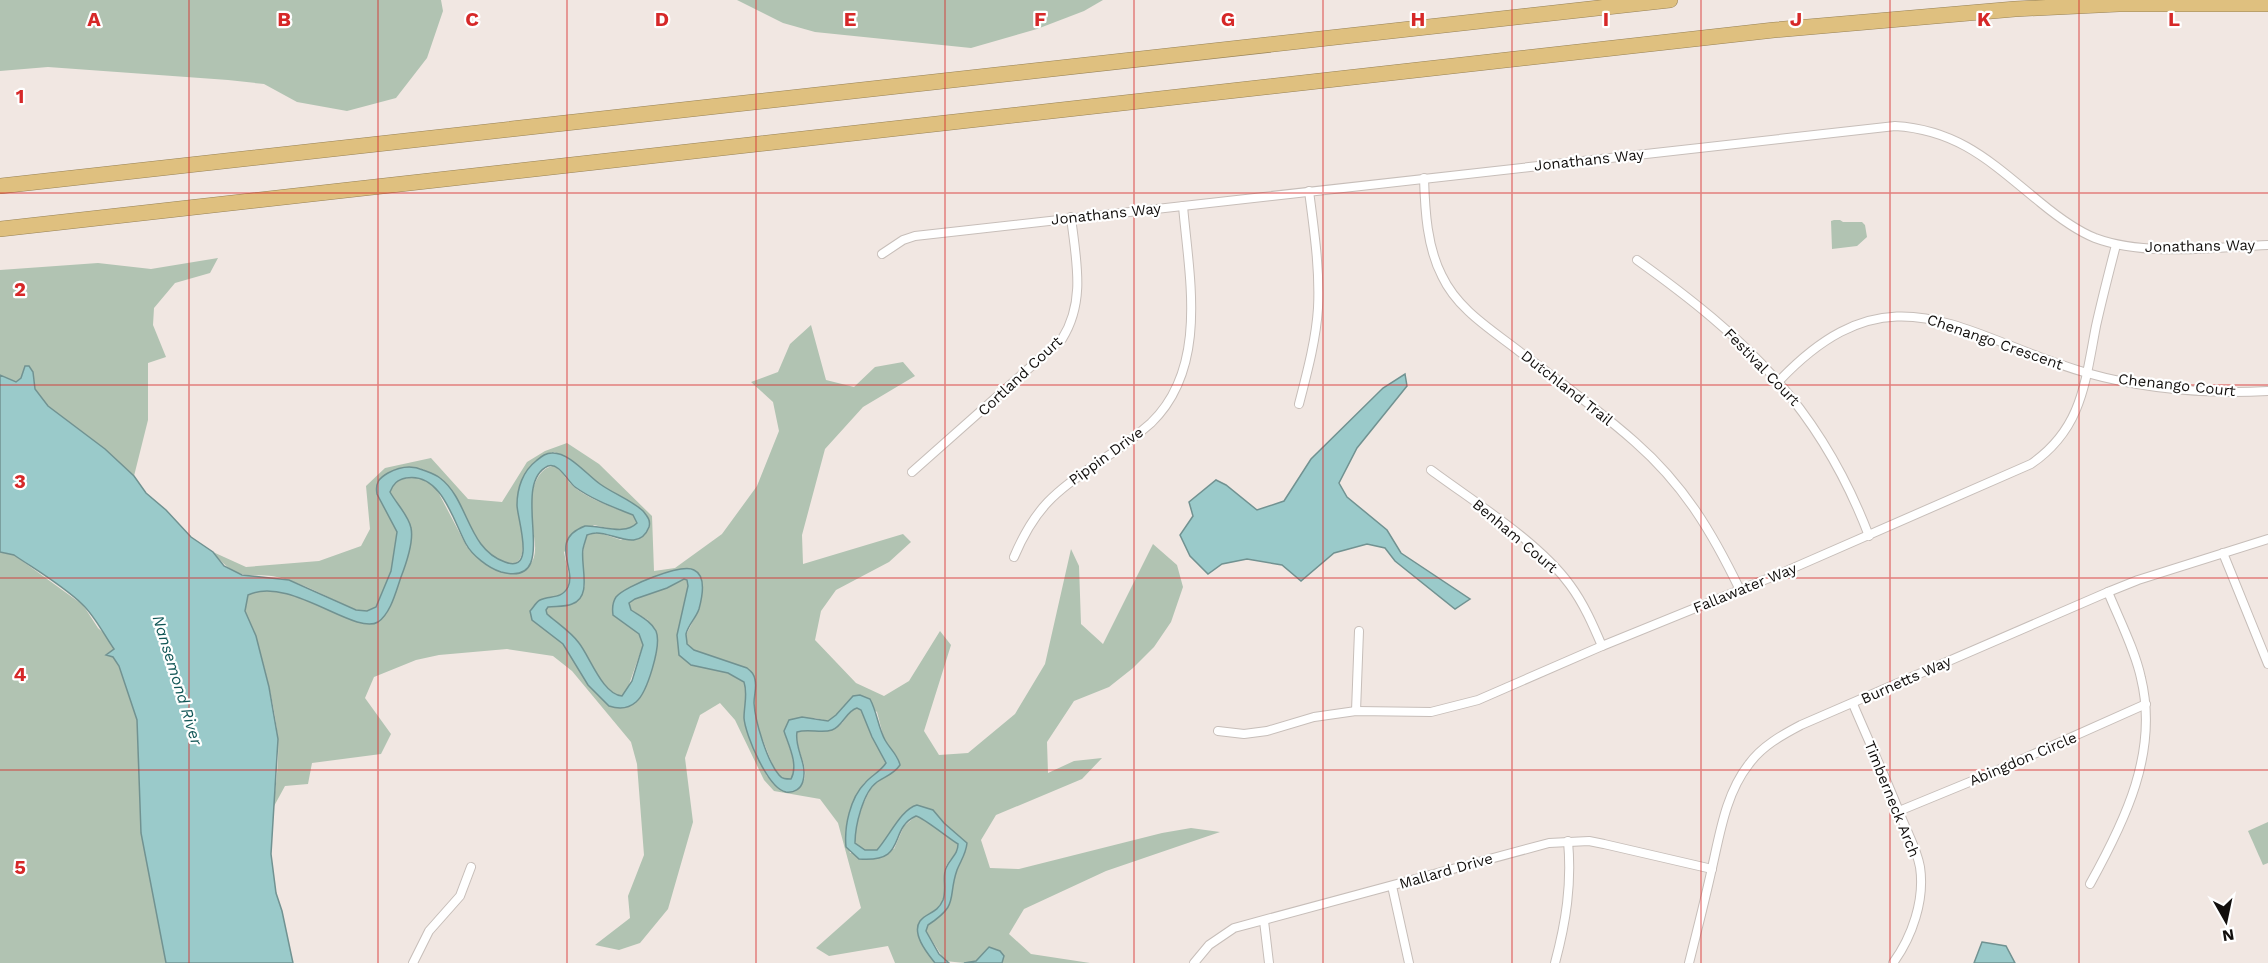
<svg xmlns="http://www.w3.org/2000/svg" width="2268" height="963" font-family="'Work Sans',sans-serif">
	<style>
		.green { fill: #b1c3b2 }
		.water { fill: #9acaca; stroke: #719291; stroke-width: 1.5 }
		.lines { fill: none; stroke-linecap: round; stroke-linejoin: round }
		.minor-casing { stroke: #c7beb9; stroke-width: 10 }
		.motorway-casing { stroke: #978257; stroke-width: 16 }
		.minor { stroke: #fff; stroke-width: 8 }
		.motorway { stroke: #dfc07f; stroke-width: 15 }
		.grid { fill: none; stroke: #d62828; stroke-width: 1.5; stroke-opacity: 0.55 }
		.labels { text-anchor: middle; stroke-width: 4.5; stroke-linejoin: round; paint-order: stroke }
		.street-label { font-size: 15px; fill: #120f0d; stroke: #fff }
		.water-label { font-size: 16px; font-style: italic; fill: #115656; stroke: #fff }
		.grid-label { font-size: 20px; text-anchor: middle; font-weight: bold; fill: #d62828; stroke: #fff; stroke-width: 4.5; stroke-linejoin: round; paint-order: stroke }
	</style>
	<rect width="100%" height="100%" fill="#f1e7e2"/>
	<g class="green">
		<polygon points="0,0 441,0 443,11 427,58 396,98 347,111 297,102 264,84 228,80 48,67 0,71"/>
		<polygon points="737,0 1103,0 1084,11 1037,29 971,48 815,32 783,23"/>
		<polygon points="1834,220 1840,220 1843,222 1862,222 1865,225 1867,237 1857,246 1832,249 1831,221"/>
		<polygon points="218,258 210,273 175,283 154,308 153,325 166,357 148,363 148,420 134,476 105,449 48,406 35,389 33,372 25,366 21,378 16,382 0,375 0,270 98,263 151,269"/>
		<path d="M811,325L826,380L854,387L875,367L903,362L915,376L863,407L825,449L802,535L803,564L903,534L911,542L889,562L836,590L821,611L815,640L856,683L884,696L909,681L940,631L951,645L924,731L939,755L968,753L1015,714L1045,664L1071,549L1079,566L1081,624L1103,644L1153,544L1177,565L1183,587L1171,622L1154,647L1133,668L1109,687L1074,701L1047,742L1048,773L1074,761L1102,758L1082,779L996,815L981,840L990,868L1019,869L1162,833L1191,828L1220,832L1106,871L1024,909L1009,934L1031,954L1090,963H1002L1004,956L964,963L945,961L926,931L927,925C960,904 947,899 957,870C961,860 966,854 967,843L944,823L933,810L906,811L889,836L877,850C871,850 864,852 859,848C847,839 865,797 872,787C877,780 888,776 895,771L898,758L884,739L877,712L853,696L836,715L828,721L815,718H794L784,731C788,745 798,765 792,779H785L779,776L773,766L757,725L754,702L756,682L747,668L694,650L687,644L686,635L699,609L702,578L665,573L613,615L639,634L643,645L626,693L622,696C603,695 590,657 579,643C571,632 557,623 547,614L546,610L548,607L573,604L585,586C582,568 581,552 587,535L597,532L621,540L650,524L565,457L554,452L517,505C519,518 532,561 512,564C480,569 462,496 440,478C435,474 426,471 419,468L377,494L397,532L391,571L376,607L367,611L356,610C333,600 311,587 288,580C253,568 242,588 213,552L246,567L319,561L361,546L370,529L366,486L385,468L431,458L468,499L502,502L527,462L545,451L567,443L599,464L652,516L654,571L675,568L722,534L757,486L779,431L773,402L751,382L778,372L790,344Z"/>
		<path d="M553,466C562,469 565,479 573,486C589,500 613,507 633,515L637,523C626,534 608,528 594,525L564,552L570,581L568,588L532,620L563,644L588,685L609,706L616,708L637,701L657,652L648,620L631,610L629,603L635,599L667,588L684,579L687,580L688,586L677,635L691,665L728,673L744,682L747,690L744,718L754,750L767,776L793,792C820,776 793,752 797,732C811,727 827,735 840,725C847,719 848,710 857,708L861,710L872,737L886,763L881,770L864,783L852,806L845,833L850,853L894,849L904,826L916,816C924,818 948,838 958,844C958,855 948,859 945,869C943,875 946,882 946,888C944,906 934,913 920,921L918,935L935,963H895L888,946L829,956L816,948L861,908L838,823L820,799L774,791L764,780L735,720L720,703L700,715L685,758L693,822L668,909L640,943L619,950L595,945L630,918L628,896L644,855L637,764L631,742L572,671L553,656L507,649L439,655L416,660L374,677L365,698L391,734L381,754L312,763L308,784L285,786L273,808C276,786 279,762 278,739C275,708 267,677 259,648C255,632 239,612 248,595C254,592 259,590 266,590C288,589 339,614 361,623L386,614L402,574L409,522L390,493L393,485L401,479L410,478H419L435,486L467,547L517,574C525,570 531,566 534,557C538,542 530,525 530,509C531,494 535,469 553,466Z"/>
		<polygon points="0,552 14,555 83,605 98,628 107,636 114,649 113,657 119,666 137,720 141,833 166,963 0,963"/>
		<polygon points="2268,822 2268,863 2263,865 2248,831"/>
	</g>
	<g class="water">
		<path d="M25,366H29L33,372L35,389L48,406L105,449L134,476L146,493L166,510L191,537L213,552L224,566L242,575L289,580L356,610L367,611L376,607L391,571L397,532L377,494C375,483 379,478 388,473C399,467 412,465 423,470C428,472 435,474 440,478C469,500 467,549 505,562C537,574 517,518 517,505C517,488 523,471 536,461C541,457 545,453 552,453C569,452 587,475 600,484C614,494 631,500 643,511C647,516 651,520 649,527C639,553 612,532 596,533C593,533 590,534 587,535C586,539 584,544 583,549C580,565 593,597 572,604C565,607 556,606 548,607L546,610L547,614C557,623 571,632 579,643C590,657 603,695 622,696L632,681L643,645L639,634L613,615C612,608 612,603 616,597C625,586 682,563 694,570C707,576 702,598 699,609C696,618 688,625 686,634C686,636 687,641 687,644L694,650L747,668C752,672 754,674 755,680C757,687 754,695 754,703C755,721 767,761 779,775C782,779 786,779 791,779C799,765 788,744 784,731L789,720L802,717L828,721L836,715L853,696L860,695L870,699C877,712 878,727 885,740C890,749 898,755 900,765C894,774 886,776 877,782C863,792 855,826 855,843L865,850H877C889,837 901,809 917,805L933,810L944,823L967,843C966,854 961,860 957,870C947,899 960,904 928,925L926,931L939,954L949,963H935C928,954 911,934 920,921C927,912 937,914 943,900C947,889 942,877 946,868C950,858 958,855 958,844C948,838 924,818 916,816C887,829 909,863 859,859L846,847C844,827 850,798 865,783C872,775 880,772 886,763L872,737L861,710L857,708C846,711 843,726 832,730C821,734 809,728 797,732C794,749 808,763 803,781C801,789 794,793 786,792C768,789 745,734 744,718C744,705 748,694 744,682L728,673L691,665L679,655L677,635L688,586L687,580L684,579L667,588L635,599L629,603L631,610C640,616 651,621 656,631C662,645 647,693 636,702C628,709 618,709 609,706L588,685L563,644L532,620L530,611C533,608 536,602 540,600C550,595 561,600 568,587C577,569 548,540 585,526C602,525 624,536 637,523L633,515C613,507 593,500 575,487C568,482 559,462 548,466C507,485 565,589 501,572C488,568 472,555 466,544C453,520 441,472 406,478C397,480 393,484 390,492C396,503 409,516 411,528C414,542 406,564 401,577C396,591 391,613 378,622C355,636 289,575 248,595L245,611L256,636L269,687L278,739L271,854L276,893L282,911L293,963H166L141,833L137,720L119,666L113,657L106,655L114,649C104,635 95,616 82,604C62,585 36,570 14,555L0,552V375L16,382L21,378Z"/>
		<polygon points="1405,374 1407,386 1357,448 1339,483 1347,497 1387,530 1401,553 1470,599 1455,609 1395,561 1385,548 1367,544 1334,553 1301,581 1282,565 1247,559 1222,564 1208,574 1190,556 1180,535 1193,516 1189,502 1216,480 1226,485 1257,510 1284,501 1311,459 1383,388"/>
		<polygon points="1982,942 2006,946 2015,963 1974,963"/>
		<polygon points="989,947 1000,951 1004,956 1002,963 964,963 976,961"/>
	</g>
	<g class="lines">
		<g class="minor-casing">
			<g id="minor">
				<path d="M1424,178C1425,211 1427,247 1442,276C1458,310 1492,330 1520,352C1559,381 1599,410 1635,442C1684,485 1712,532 1740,590"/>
				<path d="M882,254L903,240L915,236L1895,126C1960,130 1993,164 2041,203C2058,217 2075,230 2095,238C2146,257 2214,247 2268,245"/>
				<path d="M1637,260C1746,338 1820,407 1869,536"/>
				<path d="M1779,381C1892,262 1962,337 2087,373C2144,389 2209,394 2268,391"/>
				<path d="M1299,404C1307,373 1316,340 1318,308C1320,269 1314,230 1309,191"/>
				<path d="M1431,470C1474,502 1539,542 1570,585C1584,604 1593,625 1602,646"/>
				<path d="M912,472L1062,339C1086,301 1076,260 1071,217"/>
				<polyline points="2223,553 2268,664"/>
				<path d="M1014,557C1036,505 1056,492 1100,461C1118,450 1135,437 1151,423C1209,367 1189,277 1183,206"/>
				<path d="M1853,704C1869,742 1887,780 1902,819C1908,834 1917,850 1920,867C1925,900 1912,937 1893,963"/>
				<polyline points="1356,711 1359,631"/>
				<path d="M1218,731L1244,734L1267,731L1314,717L1356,711L1431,712L1478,700L1602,646L1784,572L2031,464C2082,429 2085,383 2096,326C2102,299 2109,272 2116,245"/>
				<polyline points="1899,811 1989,774 2146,704"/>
				<path d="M2090,884C2125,821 2159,752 2141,678C2135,650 2119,619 2108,592"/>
				<polyline points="1392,886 1409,963"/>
				<polyline points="1264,921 1269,963"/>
				<polyline points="413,963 429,931 460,896 471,867"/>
				<polyline points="1194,963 1209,945 1234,928 1549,843 1589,841 1604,844 1712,869"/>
				<path d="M1555,963C1566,922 1572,884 1568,841"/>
				<path d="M1689,963C1697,931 1705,900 1712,868C1720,833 1726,793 1749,764C1762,746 1782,735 1801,725L2108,592L2138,580L2268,539"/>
			</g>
		</g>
		<g class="motorway-casing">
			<g id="motorway">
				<polyline points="0,186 1670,0"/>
				<polyline points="0,229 1774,30 2015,9 2119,4 2268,4"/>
			</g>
		</g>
		<use href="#minor" class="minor"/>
		<use href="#motorway" class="motorway"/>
	</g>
	<path class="grid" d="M189,0V963M378,0V963M567,0V963M756,0V963M945,0V963M1134,0V963M1323,0V963M1512,0V963M1701,0V963M1890,0V963M2079,0V963M0,193H2268M0,385H2268M0,578H2268M0,770H2268"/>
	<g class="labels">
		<g class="street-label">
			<text transform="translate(1589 160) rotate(-6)" y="5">Jonathans Way</text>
			<text transform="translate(1106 214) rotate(-6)" y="5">Jonathans Way</text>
			<text transform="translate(2200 246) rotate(-1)" y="5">Jonathans Way</text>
			<text transform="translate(1995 342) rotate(19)" y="5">Chenango Crescent</text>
			<text transform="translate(1762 367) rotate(46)" y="5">Festival Court</text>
			<text transform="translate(1020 376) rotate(-43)" y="5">Cortland Court</text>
			<text transform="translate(2177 385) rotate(6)" y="5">Chenango Court</text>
			<text transform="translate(1567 388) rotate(38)" y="5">Dutchland Trail</text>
			<text transform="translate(1106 456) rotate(-36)" y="5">Pippin Drive</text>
			<text transform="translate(1515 536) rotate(40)" y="5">Benham Court</text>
			<text transform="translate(1745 588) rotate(-22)" y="5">Fallawater Way</text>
			<text transform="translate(1906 680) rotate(-24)" y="5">Burnetts Way</text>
			<text transform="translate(2023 759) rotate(-23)" y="5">Abingdon Circle</text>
			<text transform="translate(1892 799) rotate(68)" y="5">Timberneck Arch</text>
			<text transform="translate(1446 871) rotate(-16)" y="5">Mallard Drive</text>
		</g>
		<g class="water-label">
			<text transform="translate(178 680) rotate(73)" y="6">Nansemond River</text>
		</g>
	</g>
	<g class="grid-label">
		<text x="94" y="26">A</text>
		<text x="284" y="26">B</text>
		<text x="472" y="26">C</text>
		<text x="662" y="26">D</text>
		<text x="850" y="26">E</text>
		<text x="1040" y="26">F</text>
		<text x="1228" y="26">G</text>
		<text x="1418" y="26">H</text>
		<text x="1606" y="26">I</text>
		<text x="1796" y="26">J</text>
		<text x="1984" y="26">K</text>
		<text x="2174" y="26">L</text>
		<text x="20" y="103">1</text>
		<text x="20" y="296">2</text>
		<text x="20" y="488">3</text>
		<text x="20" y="681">4</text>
		<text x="20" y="874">5</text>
	</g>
	<g transform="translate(2226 921) rotate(171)" stroke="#ffffff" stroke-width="4.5" paint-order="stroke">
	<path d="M0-4.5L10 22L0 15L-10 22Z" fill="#120f0d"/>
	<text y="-9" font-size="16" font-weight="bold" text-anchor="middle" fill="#120f0d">N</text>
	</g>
</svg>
